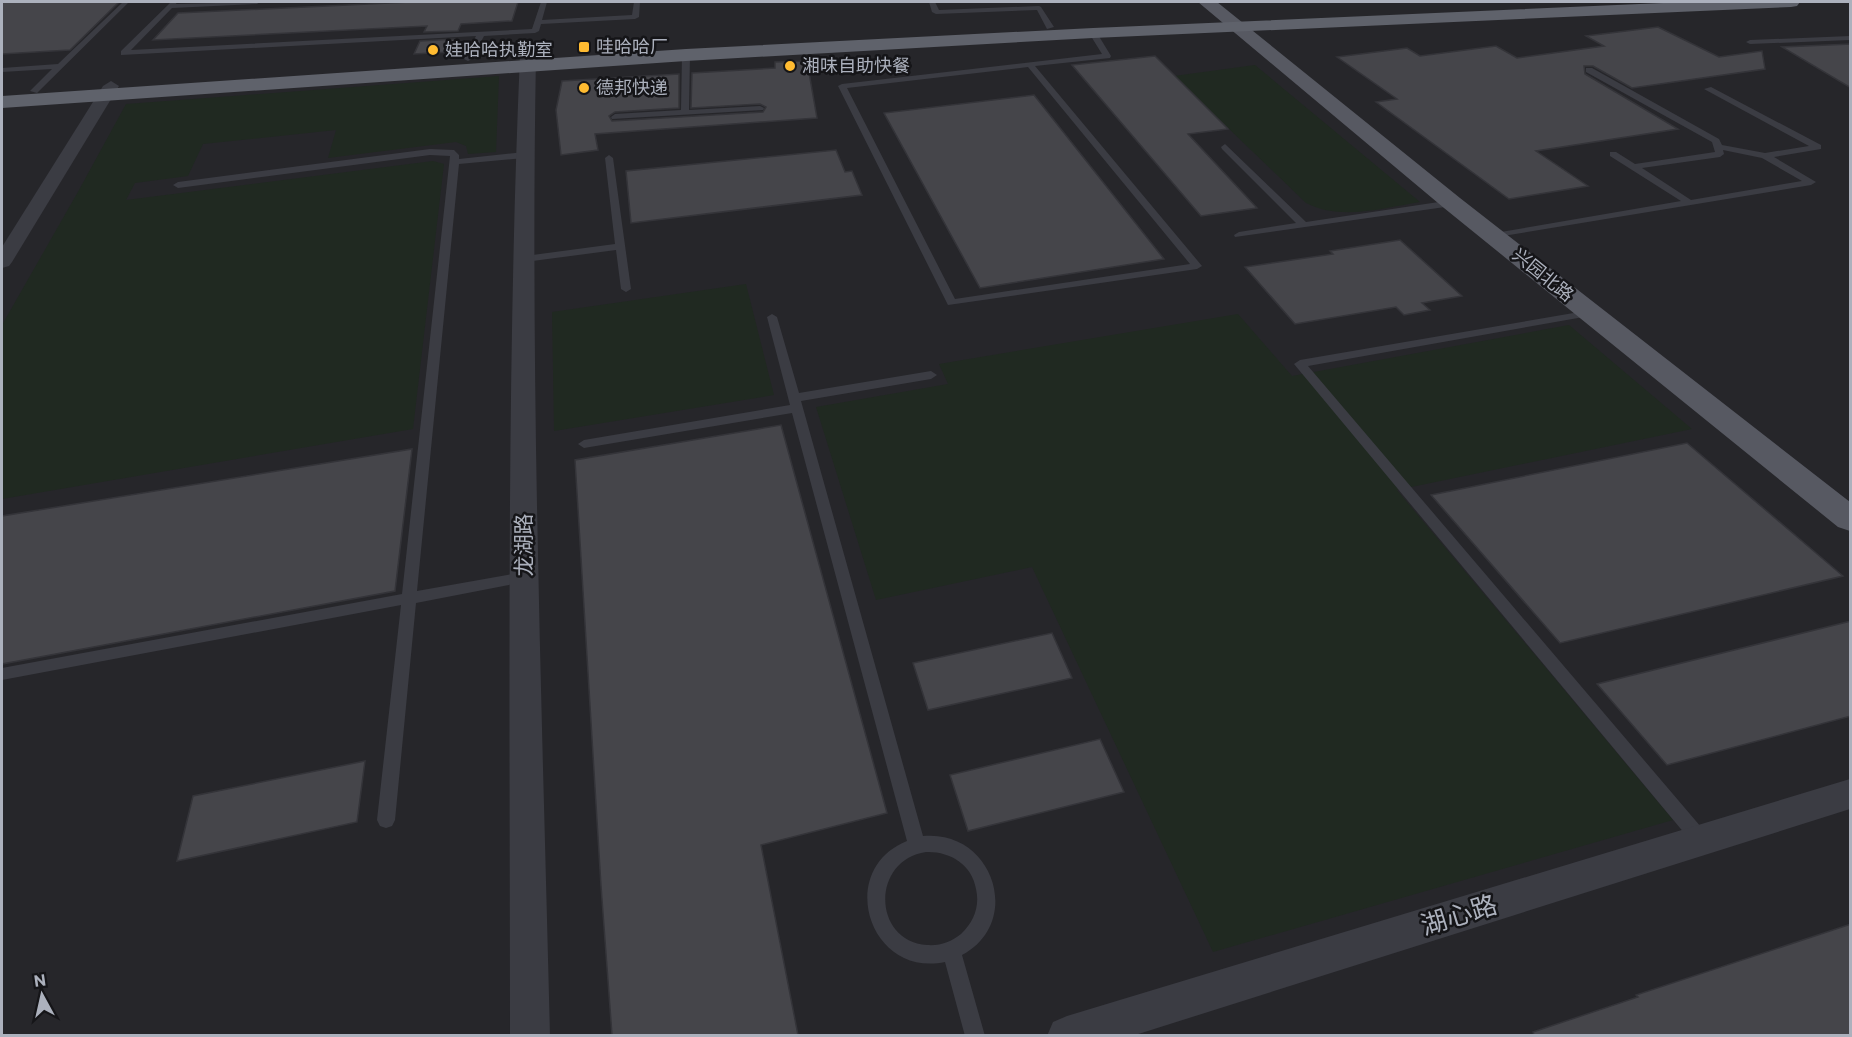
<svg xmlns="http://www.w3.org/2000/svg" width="1852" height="1037" font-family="Commissioner,'Noto Sans SC',sans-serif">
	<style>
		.built { fill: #26262a }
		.green { fill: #202921 }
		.building { fill: #45454a; stroke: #343439; stroke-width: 1.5 }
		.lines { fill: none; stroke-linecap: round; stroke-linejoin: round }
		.service { fill: #3b3c43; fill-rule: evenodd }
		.minor { fill: #3b3c43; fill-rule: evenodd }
		.primary { fill: #575962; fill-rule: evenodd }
		.trunk { fill: #5f626b; fill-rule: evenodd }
		.poi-dot { fill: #ffbb31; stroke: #151518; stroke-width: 2 }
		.labels { text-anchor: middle; stroke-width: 5; stroke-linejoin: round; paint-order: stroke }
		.far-poi-label { font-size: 18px; fill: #acb1bd; stroke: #151518; text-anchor: start }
		.far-street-label { font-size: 18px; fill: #acb1bd; stroke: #151518 }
		.street-label { font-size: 21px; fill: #acb1bd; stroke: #151518 }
		.near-street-label { font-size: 26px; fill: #acb1bd; stroke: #151518 }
	</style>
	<rect width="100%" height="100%" fill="#1b1a1d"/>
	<polygon class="built" points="2,2 1850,2 1850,1035 2,1036"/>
	<g class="green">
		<path d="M1255,65L1420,202C1383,208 1341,221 1306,203L1174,76Z"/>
		<polygon points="499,76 496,152 468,154 466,146 456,142 328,158 336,130 203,144 188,176 135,183 126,200 433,161 444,164 413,429 2,499 2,325 79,190 126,104"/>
		<polygon points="746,284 774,395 554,431 552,312"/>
		<polygon points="1238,314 1292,376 1569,325 1692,429 1397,490 1673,820 1213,952 1032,567 876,600 816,407 948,384 939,364"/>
	</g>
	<g class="building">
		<polygon points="2,2 119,2 70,50 2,54"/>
		<polygon points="410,2 518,2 512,21 461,24 458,31 424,32 427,26 153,40 178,13"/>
		<polygon points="1658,27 1719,57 1762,51 1765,69 1632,88 1593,66 1584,66 1585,74 1678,129 1536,151 1588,186 1509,199 1376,102 1397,99 1337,57 1407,48 1420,56 1496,46 1517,58 1604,46 1586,36"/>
		<polygon points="455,39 450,52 414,54 420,41"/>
		<polygon points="1851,44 1851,88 1782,47"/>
		<polygon points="1155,56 1228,129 1188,134 1257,208 1201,216 1072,65"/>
		<polygon points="807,61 817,118 595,134 598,150 561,155 556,110 562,81 679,74 679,108 615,112 609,116 612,121 763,112 766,107 760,104 691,108 692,73 775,68 775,62"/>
		<polygon points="1034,95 1164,259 980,288 884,113"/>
		<polygon points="836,150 845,172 852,171 862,195 631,223 626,171"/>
		<polygon points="1400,240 1462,296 1422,303 1430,310 1404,315 1396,307 1295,324 1245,267 1333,254 1330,251"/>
		<polygon points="781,425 887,813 761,845 798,1035 612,1035 601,886 575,460"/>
		<polygon points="1687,443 1843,576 1560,643 1431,495"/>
		<polygon points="412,449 395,591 2,664 2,516"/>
		<polygon points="1851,621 1851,716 1667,765 1597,684"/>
		<polygon points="1052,633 1072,678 928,710 913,663"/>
		<polygon points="1100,739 1124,792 968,831 950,775"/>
		<polygon points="365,761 357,822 177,861 193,796"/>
		<polygon points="1851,924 1851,1035 1534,1035 1533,1032 1638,997 1636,995"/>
	</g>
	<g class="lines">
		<g class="service">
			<polygon points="123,2 129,2 37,93 30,91 52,69 2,72 2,68 58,64"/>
			<polygon points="171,2 177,2 176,4 260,2 257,4 172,8 131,50 532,29 541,2 547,2 542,20 632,15 634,2 640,2 639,17 635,19 541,24 539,31 535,33 484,36 472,59 468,61 464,59 476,36 121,55 121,51"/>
			<polygon points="929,2 935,2 939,10 1039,6 1041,7 1054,27 1047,29 1037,10 936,14 932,12"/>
			<path d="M1093,31L1097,33L1111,56L1110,58L1035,66L1202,266L1197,269L948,305L838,86L842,84L1102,54L1089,33ZM1028,67L1190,264L955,299L847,88Z"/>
			<polygon points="1850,36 1850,40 1750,44 1746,42 1750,40"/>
			<polygon points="686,53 690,55 689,110 760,106 764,108 763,110 612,119 611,117 615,114 681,110 682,55"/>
			<path d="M1586,68H1592L1719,139L1722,145L1765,153L1809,146L1704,89L1711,87L1821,145V149L1774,157L1816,182L1811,185L1491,238V234L1495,233L1681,201L1610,156V152H1616L1635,164L1715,152L1712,142L1586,72ZM1723,150L1762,158L1802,181L1691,200L1642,168L1720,157L1724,154Z"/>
			<polygon points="1225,144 1306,222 1452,200 1457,203 1452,206 1235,237 1234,235 1239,232 1296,223 1222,149 1221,147"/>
			<polygon points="430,149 454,150 459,155 459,159 525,152 529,155 525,158 459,164 417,591 524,572 529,573 531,577 529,581 524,582 416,603 395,820 392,826 386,828 380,826 377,820 401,605 2,680 2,668 402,594 450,156 430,155 178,188 173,185 178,182"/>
			<polygon points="609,155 613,158 631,289 626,292 621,289 616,250 525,262 520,259 525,256 615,244 605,158"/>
			<polygon points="1591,310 1596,313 1595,315 1308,366 1707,834 1710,840 1707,846 1701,848 1695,846 1294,364 1300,360"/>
			<path d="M772,314L777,317L799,393L931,371L937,375L931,379L801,401L923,836C993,829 1024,922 962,955L985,1036H965L945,962C869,978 835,870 907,841L792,413L584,448L578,444L584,440L790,405L767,317ZM926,852C949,851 972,864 976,889C980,906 974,922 961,934C951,942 940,946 927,945C872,941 871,860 926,852Z"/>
		</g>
		<g class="minor">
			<path d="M528,50L536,55C530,382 542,709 550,1036H510C510,709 506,381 520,55Z"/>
			<polygon points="111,81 119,86 12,262 9,266 2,268 2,247 103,86"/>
			<polygon points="1850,779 1850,809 1132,1036 1047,1036 1053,1022 1067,1016"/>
		</g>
		<polygon class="primary" points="1198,2 1217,2 1460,198 1850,502 1850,531 1838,527 1444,208"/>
		<polygon class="trunk" points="1686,2 1800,2 1797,6 1791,7 1093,38 686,61 2,108 2,96 686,49 1093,28"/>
	</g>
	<g class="poi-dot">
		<rect x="578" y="41" width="12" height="12" rx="3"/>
		<circle cx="433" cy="50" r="6"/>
		<circle cx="790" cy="66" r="6"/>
		<circle cx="584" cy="88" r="6"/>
	</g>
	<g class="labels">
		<g class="far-poi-label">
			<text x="596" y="53">哇哈哈厂</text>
			<text x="445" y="56">娃哈哈执勤室</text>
			<text x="802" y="72">湘味自助快餐</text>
			<text x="596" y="94">德邦快递</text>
		</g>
		<g class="far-street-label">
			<text transform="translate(1543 275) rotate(39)" y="6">兴园北路</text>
		</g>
		<g class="street-label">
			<text transform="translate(524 545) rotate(-90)" y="7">龙湖路</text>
		</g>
		<g class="near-street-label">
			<text transform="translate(1459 915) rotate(-17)" y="9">湖心路</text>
		</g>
	</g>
	<rect width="1852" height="1037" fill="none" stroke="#acb1bd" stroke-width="6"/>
	<g transform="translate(42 995) rotate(352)" stroke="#151518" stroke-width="4.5" paint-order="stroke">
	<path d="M0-4.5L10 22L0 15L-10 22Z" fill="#acb1bd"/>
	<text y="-9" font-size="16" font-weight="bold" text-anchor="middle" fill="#acb1bd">N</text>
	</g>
</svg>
